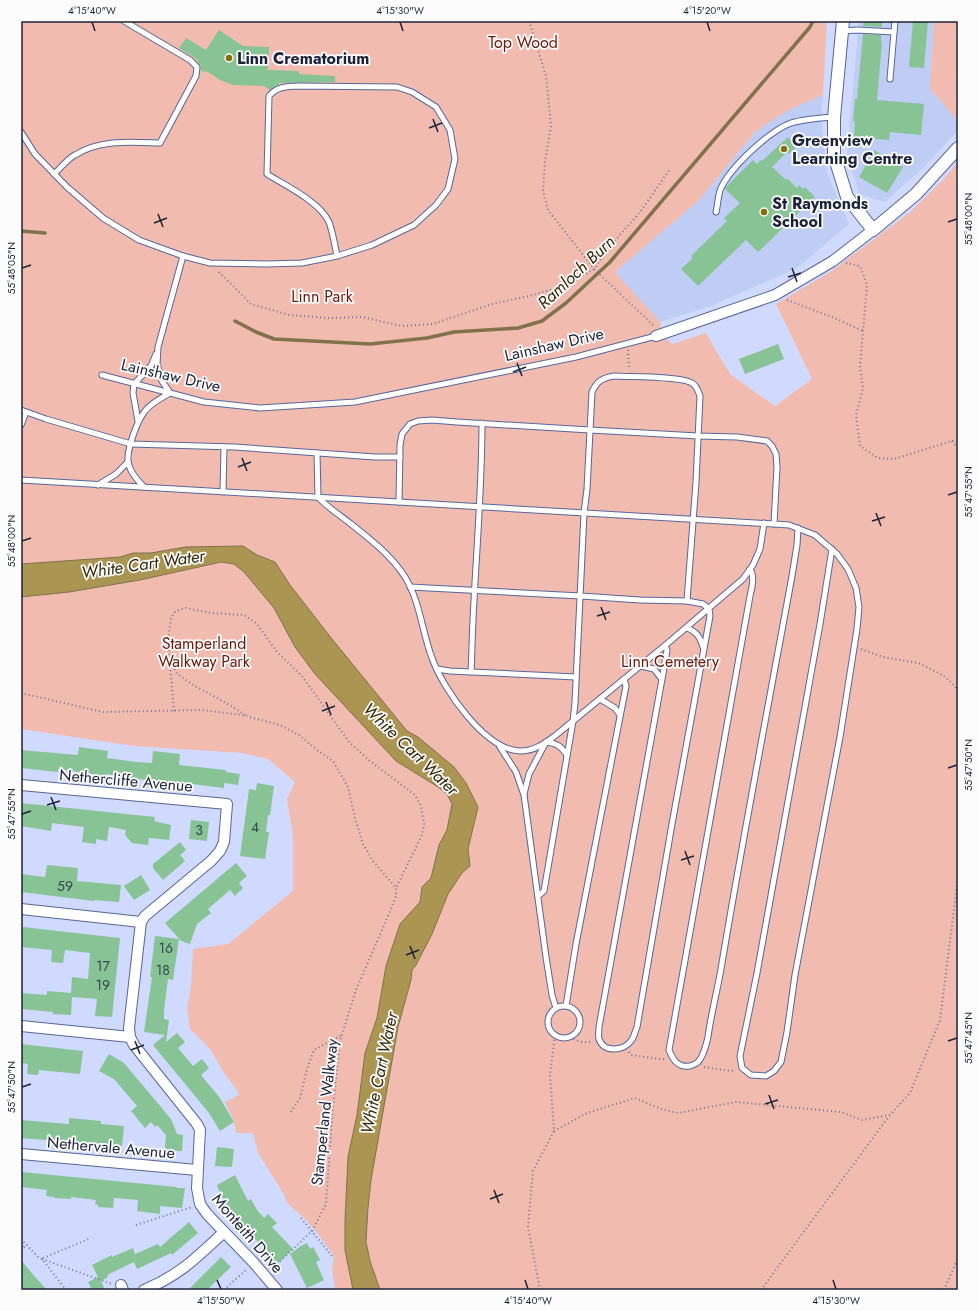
<svg xmlns="http://www.w3.org/2000/svg" width="979" height="1311" font-family="Jost,sans-serif">
	<style>
		.built { fill: #bfccf3 }
		.green { fill: #f2bbb0 }
		.water { fill: #ab9553; stroke: #80724b }
		.lines { fill: none; stroke-linecap: round; stroke-linejoin: round }
		.stream { stroke: #80724b; stroke-width: 3.5 }
		.building { fill: #87c395 }
		.service-casing { stroke: #57669a; stroke-width: 7 }
		.minor-casing { stroke: #57669a; stroke-width: 12 }
		.tertiary-casing { stroke: #57669a; stroke-width: 14 }
		.path { stroke: #6f7794; stroke-width: 2; stroke-dasharray: 1 3; stroke-linecap: butt }
		.service { stroke: #fff; stroke-width: 5 }
		.minor { stroke: #fff; stroke-width: 10 }
		.tertiary { stroke: #fff; stroke-width: 12 }
		.ticks { fill: none; stroke: #1c2238; stroke-width: 1.5 }
		.poi-dot { fill: #886d0c; stroke: #fcfcfc; stroke-width: 1.5 }
		.labels { text-anchor: middle; stroke-width: 3.5; stroke-linejoin: round; paint-order: stroke }
		.number-label { font-size: 14px; fill: #374a4f }
		.park-label { font-size: 16px; fill: #6c180c; stroke: #fcfcfc }
		.poi-label { font-size: 16px; font-weight: bold; fill: #1c2238; stroke: #fcfcfc; text-anchor: start }
		.street-label { font-size: 16px; fill: #1c2238; stroke: #fcfcfc }
		.water-label { font-size: 17px; font-style: italic; fill: #33290a; stroke: #fcfcfc }
		.neatline { fill: none; stroke: #1c2238; stroke-width: 1.5 }
		.ticks-label { font-size: 10px; text-anchor: middle; fill: #1c2238 }
	</style>
	<rect width="100%" height="100%" fill="#cfdafe"/>
	<g class="built">
		<polygon points="859,21 934,21 930,89 958,121 958,130 926,165 885,202 860,195 847,157"/>
		<polygon points="823,95 821,118 827,173 849,224 797,268 711,306 660,322 614,272 699,200 755,132 786,111"/>
	</g>
	<g class="green">
		<polygon points="21,21 827,21 823,95 786,111 755,132 699,200 615,272 660,322 662,335 672,344 706,333 716,351 731,375 775,406 812,379 776,304 830,272 909,213 942,181 958,162 958,1290 380,1290 370,1261 366,1242 371,1180 395,1044 352,1285 353,1290 335,1290 332,1268 334,1256 316,1231 301,1215 289,1205 279,1186 258,1153 253,1133 236,1133 234,1121 225,1102 239,1095 237,1090 224,1073 210,1049 190,1029 187,1009 191,986 193,949 228,944 293,891 293,835 287,799 295,782 268,759 242,753 134,746 21,729"/>
		<polygon points="934,21 958,21 958,121 930,89"/>
	</g>
	<polygon class="water" points="243,546 257,555 275,562 290,585 332,639 407,731 418,737 454,767 466,783 478,807 468,849 470,866 462,873 448,894 432,934 416,965 412,970 411,980 398,1027 371,1180 368,1208 366,1242 370,1261 380,1290 353,1290 345,1250 345,1220 348,1157 357,1115 365,1053 377,1018 386,966 400,924 420,902 422,887 431,878 439,845 447,830 452,804 447,794 438,787 396,761 315,674 295,647 274,608 244,572 234,564 221,562 140,580 69,592 21,597 21,564 120,557 133,553 151,553 185,547"/>
	<g class="lines">
		<g class="stream">
			<polyline points="21,231 45,233"/>
			<polyline points="235,321 256,332 274,339 370,344 427,338 454,332 518,328 542,321 566,303 610,262 810,27 813,21"/>
		</g>
	</g>
	<g class="building">
		<polygon points="864,21 882,21 882,27 863,26"/>
		<polygon points="913,21 928,21 924,68 909,67"/>
		<polygon points="219,30 243,46 269,47 268,70 299,71 299,74 335,76 335,82 279,83 279,85 270,90 264,86 233,85 220,80 208,72 201,71 201,66 197,61 198,60 179,48 186,38 206,50"/>
		<polygon points="863,34 881,35 881,41 882,42 877,100 924,104 921,135 890,132 889,140 854,137 855,121 853,121 855,99 857,99"/>
		<polygon points="788,137 790,140 792,138 798,145 789,154 787,152 772,167 786,180 788,179 797,188 799,185 803,189 805,187 815,197 758,252 746,240 698,286 681,269 693,258 691,256 727,221 724,218 740,203 725,189 726,187 753,160 757,164 761,160 762,161"/>
		<polygon points="874,150 903,167 887,193 859,177"/>
		<polygon points="778,344 784,359 745,374 739,359"/>
		<polygon points="79,747 108,751 107,758 137,762 152,763 153,751 180,754 179,765 226,770 226,772 240,774 238,785 224,783 224,788 176,782 176,783 152,781 106,774 105,776 58,769 58,772 21,768 21,750 78,755"/>
		<polygon points="257,783 274,786 270,815 268,815 266,832 269,832 265,859 240,856 249,789 256,790"/>
		<polygon points="21,803 155,817 154,821 171,825 169,840 149,838 148,845 132,843 125,835 126,830 109,827 107,841 96,839 96,844 82,842 84,827 52,823 51,831 21,826"/>
		<polygon points="191,820 209,822 207,841 189,839"/>
		<polygon points="180,842 186,850 180,855 185,861 163,880 153,868 153,864"/>
		<polygon points="236,863 247,876 239,883 243,888 235,896 230,890 208,909 211,913 197,924 190,944 181,941 165,923"/>
		<polygon points="47,865 78,868 77,881 121,885 119,902 94,900 94,901 21,892 21,874 45,877"/>
		<polygon points="141,875 150,890 134,900 124,886"/>
		<polygon points="23,927 120,938 112,1017 95,1016 97,999 72,997 71,1015 53,1014 53,1012 21,1009 21,993 47,995 47,991 71,993 72,977 88,979 90,953 65,950 63,963 51,962 52,950 21,947"/>
		<polygon points="155,936 179,939 173,980 168,979 164,1010 164,1019 169,1020 166,1042 177,1033 185,1042 178,1048 193,1066 202,1059 209,1068 201,1075 220,1098 234,1122 220,1131 209,1113 153,1045 165,1035 144,1032 152,977 150,977"/>
		<polygon points="21,1044 83,1051 80,1074 39,1070 38,1075 27,1074 28,1064 21,1063"/>
		<polygon points="109,1054 124,1063 171,1119 177,1134 183,1135 182,1151 165,1150 166,1135 157,1125 155,1127 151,1122 145,1128 131,1111 137,1106 114,1079 99,1071"/>
		<polygon points="69,1118 101,1121 101,1124 124,1126 122,1146 21,1138 21,1120 69,1124"/>
		<polygon points="217,1147 234,1149 232,1167 215,1166"/>
		<polygon points="21,1172 177,1187 177,1188 185,1188 182,1208 160,1206 160,1214 137,1211 138,1200 114,1198 113,1208 98,1207 98,1205 95,1204 96,1200 71,1197 71,1199 54,1198 54,1197 46,1196 47,1190 21,1187"/>
		<polygon points="235,1175 248,1201 251,1199 257,1210 264,1218 268,1214 277,1223 272,1227 293,1249 276,1265 269,1257 271,1256 241,1224 238,1226 235,1222 217,1186 217,1185"/>
		<polygon points="189,1222 198,1233 172,1255 171,1253 137,1269 134,1262 107,1275 108,1277 101,1281 105,1290 92,1290 88,1282 98,1277 92,1265 112,1255 112,1257 133,1248 135,1254 158,1244 160,1247"/>
		<polygon points="307,1243 310,1249 313,1247 320,1260 316,1262 324,1280 307,1288 290,1254 301,1246"/>
		<polygon points="221,1257 231,1267 207,1290 188,1290"/>
		<polygon points="21,1260 35,1277 47,1290 21,1290"/>
	</g>
	<g class="lines">
		<g class="service-casing">
			<g id="service">
				<polyline points="842,31 857,30 894,32 895,21"/>
				<polyline points="890,79 894,32"/>
				<path d="M21,132L35,154L67,187L103,218L139,240L183,256L210,263L266,264L302,263L337,256L372,245L414,225L436,205L448,189L455,159L450,130L436,107L412,92L397,87L298,86C286,87 278,86 269,96L267,174C286,186 319,201 329,222C333,233 335,246 337,256"/>
				<path d="M54,174C61,168 67,159 75,155C101,139 131,142 160,143L196,76L197,67L190,60L124,21"/>
				<path d="M716,212C718,204 718,194 721,188C731,167 769,131 791,123C804,119 820,118 833,117"/>
				<polyline points="102,375 204,402 260,408 355,402 576,357 656,336"/>
				<polyline points="21,410 46,419 131,444 234,447 375,457 400,457"/>
				<polyline points="138,421 133,393 134,384 151,366 156,354"/>
				<polyline points="21,425 26,412"/>
				<path d="M317,453L318,497C328,508 340,515 351,524C370,539 392,556 405,577C420,601 422,632 432,658C443,689 485,750 520,751C535,751 545,743 556,735L668,643L743,579L753,565L760,549L764,523"/>
				<polyline points="21,480 774,524 789,525 815,535 837,554 848,569 856,588 859,607 857,629 840,737 795,975 787,1032 781,1062 774,1071 766,1076 751,1075 742,1068 740,1056 757,973 820,624 832,549"/>
				<polyline points="98,485 116,474 128,462"/>
				<path d="M144,487C137,480 129,471 128,461C127,449 137,421 145,411C151,403 161,398 170,393L162,381L157,364L158,347L183,256"/>
				<polyline points="223,492 224,447"/>
				<polyline points="399,502 400,445 402,434 410,424 418,421 432,420 457,422 590,430 698,436 737,437 767,441 772,446 776,454 777,467 774,524"/>
				<path d="M750,569C755,577 752,587 750,596L669,1050C673,1060 678,1068 690,1066C693,1065 696,1064 698,1062C704,1056 706,1045 708,1037C711,1014 717,992 721,969C743,837 768,707 792,576L797,545L798,528"/>
				<path d="M410,587L581,596L640,600L687,601L703,604L709,609L710,616L672,824L637,1027C635,1031 634,1038 631,1041C623,1051 604,1053 599,1039C598,1036 599,1030 599,1027L666,657L667,650L665,646"/>
				<path d="M687,628C697,632 700,637 703,647"/>
				<polyline points="641,666 654,669 661,678"/>
				<polyline points="437,669 450,671 576,677"/>
				<path d="M471,672C472,655 472,638 473,620C476,555 482,489 482,423"/>
				<polyline points="600,699 615,708 620,715"/>
				<polyline points="500,747 516,772 524,795 546,957 552,995 556,1008"/>
				<path d="M524,794L529,774L546,742C556,743 561,746 567,755"/>
				<path d="M538,896L544,891L573,721L575,703L584,513L587,489L592,392C597,381 602,378 614,376C629,377 681,376 692,383C697,386 698,391 700,396L696,482L687,601"/>
				<polyline points="566,1006 576,944 626,686 624,679"/>
				<circle cx="564" cy="1022" r="16"/>
			</g>
		</g>
		<g class="minor-casing">
			<g id="minor">
				<polyline points="656,336 775,295 833,261 873,230"/>
				<polyline points="21,785 227,804 224,842 220,851 211,861 145,916 141,922 129,1028 130,1037 134,1045 197,1124 200,1130 197,1188 200,1204 207,1214 254,1263 277,1290"/>
				<polyline points="21,909 141,922"/>
				<polyline points="21,1026 130,1037"/>
				<polyline points="21,1154 197,1170"/>
				<polyline points="121,1285 123,1290"/>
				<path d="M144,1290C180,1275 196,1258 224,1232"/>
			</g>
		</g>
		<g class="tertiary-casing">
			<polyline id="tertiary" points="843,21 834,117 834,155 847,197 873,230 916,194 958,148"/>
		</g>
		<g class="path">
			<polyline points="529,21 546,76 551,126 545,161 543,191 548,210 594,269 654,326"/>
			<polyline points="846,263 860,266 867,285 860,367 863,388 856,415 860,446 878,458 894,459 952,441 958,441"/>
			<polyline points="219,272 251,304 289,315 329,318 362,317 402,326 433,324 492,304 529,296 567,285 594,269 612,244 641,211 670,169"/>
			<polyline points="787,300 837,319 863,331"/>
			<polyline points="628,350 629,370"/>
			<polyline points="952,441 958,449"/>
			<polyline points="861,649 883,657 918,663 943,675 955,686 958,693"/>
			<polyline points="171,662 177,674 195,686 228,704 247,716"/>
			<polyline points="21,693 103,712 202,710 242,715 280,725 299,735 317,750 333,761 348,787 355,818 363,844 373,861 396,888 396,896 388,916 356,990 340,1041 333,1106 326,1204 312,1231 272,1269"/>
			<polyline points="174,711 168,641 171,618 174,613 176,611 186,608 211,613 244,615 257,624 277,652 302,676 349,742 370,761 415,795 421,806 424,824 422,835 396,888"/>
			<path d="M570,1037C577,1041 584,1044 592,1041"/>
			<polyline points="629,1052 631,1055 660,1059 665,1059"/>
			<polyline points="704,1067 731,1071 735,1070"/>
			<polyline points="291,1112 300,1098 307,1069 314,1050 342,1035"/>
			<polyline points="554,1131 587,1113 635,1098 661,1109 678,1113 736,1102 841,1112 862,1120 890,1115 910,1093 940,1020 958,877"/>
			<polyline points="301,1218 332,1256"/>
			<polyline points="136,1225 192,1207"/>
			<polyline points="21,1239 39,1258 42,1259 66,1290"/>
			<polyline points="21,1250 26,1245"/>
			<polyline points="43,1258 91,1238"/>
			<polyline points="42,1259 112,1284"/>
			<polyline points="224,1290 247,1269"/>
			<polyline points="540,1290 528,1227 533,1171 554,1131 550,1074 555,1035"/>
			<polyline points="761,1290 889,1116"/>
			<polyline points="944,1290 958,1258"/>
		</g>
		<use href="#service" class="service"/>
		<use href="#minor" class="minor"/>
		<use href="#tertiary" class="tertiary"/>
	</g>
	<path class="ticks" d="M92,22L95,31M400,22L403,31M707,22L710,31M433,119L438,132M429,128L442,123M158,214L163,227M948,222L957,219M154,223L167,218M22,268L31,265M792,268L797,282M788,277L801,273M517,363L522,376M513,372L526,367M242,458L247,471M238,467L251,462M948,495L957,492M876,513L881,526M872,521L885,517M22,541L31,538M601,607L606,620M597,616L610,612M326,702L331,715M322,711L335,706M948,768L957,765M51,797L56,810M47,805L60,801M22,814L31,811M685,851L690,865M681,860L694,856M410,946L415,959M406,955L419,950M135,1041L140,1054M948,1041L957,1038M131,1050L144,1045M22,1087L31,1084M769,1095L774,1109M765,1104L778,1100M494,1190L499,1203M490,1199L503,1194M217,1280L221,1289M525,1280L528,1289M833,1280L836,1289"/>
	<g class="poi-dot">
		<circle cx="229" cy="58" r="4"/>
		<circle cx="784" cy="149" r="4"/>
		<circle cx="764" cy="212" r="4"/>
	</g>
	<g class="labels">
		<g class="number-label">
			<text x="255" y="832">4</text>
			<text x="199" y="835">3</text>
			<text x="65" y="891">59</text>
			<text x="166" y="953">16</text>
			<text x="103" y="971">17</text>
			<text x="163" y="975">18</text>
			<text x="103" y="990">19</text>
		</g>
		<g class="park-label">
			<text x="523" y="48">Top Wood</text>
			<text x="322" y="302">Linn Park</text>
			<text x="204" y="649">Stamperland<tspan x="204" dy="18">Walkway Park</tspan></text>
			<text x="670" y="667">Linn Cemetery</text>
		</g>
		<g class="poi-label">
			<text x="237" y="64">Linn Crematorium</text>
			<text x="792" y="146">Greenview<tspan x="792" dy="18">Learning Centre</tspan></text>
			<text x="772" y="209">St Raymonds<tspan x="772" dy="18">School</tspan></text>
		</g>
		<g class="street-label">
			<text transform="translate(554 344) rotate(-13)" y="6">Lainshaw Drive</text>
			<text transform="translate(171 375) rotate(13)" y="6">Lainshaw Drive</text>
			<text transform="translate(126 780) rotate(5)" y="6">Nethercliffe Avenue</text>
			<text transform="translate(324 1112) rotate(-84)" y="6">Stamperland Walkway</text>
			<text transform="translate(111 1147) rotate(5)" y="6">Nethervale Avenue</text>
			<text transform="translate(248 1233) rotate(49)" y="6">Monteith Drive</text>
		</g>
		<g class="water-label">
			<text transform="translate(576 272) rotate(-43)" y="6">Ramloch Burn</text>
			<text transform="translate(143 564) rotate(-8)" y="6">White Cart Water</text>
			<text transform="translate(411 749) rotate(44)" y="6">White Cart Water</text>
			<text transform="translate(379 1073) rotate(-78)" y="6">White Cart Water</text>
		</g>
	</g>
	<rect width="979" height="1311" fill="none" stroke="#fcfcfc" stroke-width="44"/>
	<rect x="22" y="22" width="935" height="1267" class="neatline"/>
	<g class="ticks-label">
		<text x="92" y="14">4°15'40"W</text>
		<text x="400" y="14">4°15'30"W</text>
		<text x="707" y="14">4°15'20"W</text>
		<text transform="translate(968 219) rotate(-90)" y="4">55°48'00"N</text>
		<text transform="translate(11 268) rotate(-90)" y="4">55°48'05"N</text>
		<text transform="translate(968 492) rotate(-90)" y="4">55°47'55"N</text>
		<text transform="translate(11 541) rotate(-90)" y="4">55°48'00"N</text>
		<text transform="translate(968 765) rotate(-90)" y="4">55°47'50"N</text>
		<text transform="translate(11 814) rotate(-90)" y="4">55°47'55"N</text>
		<text transform="translate(968 1038) rotate(-90)" y="4">55°47'45"N</text>
		<text transform="translate(11 1087) rotate(-90)" y="4">55°47'50"N</text>
		<text x="221" y="1304">4°15'50"W</text>
		<text x="528" y="1304">4°15'40"W</text>
		<text x="836" y="1304">4°15'30"W</text>
	</g>
</svg>
